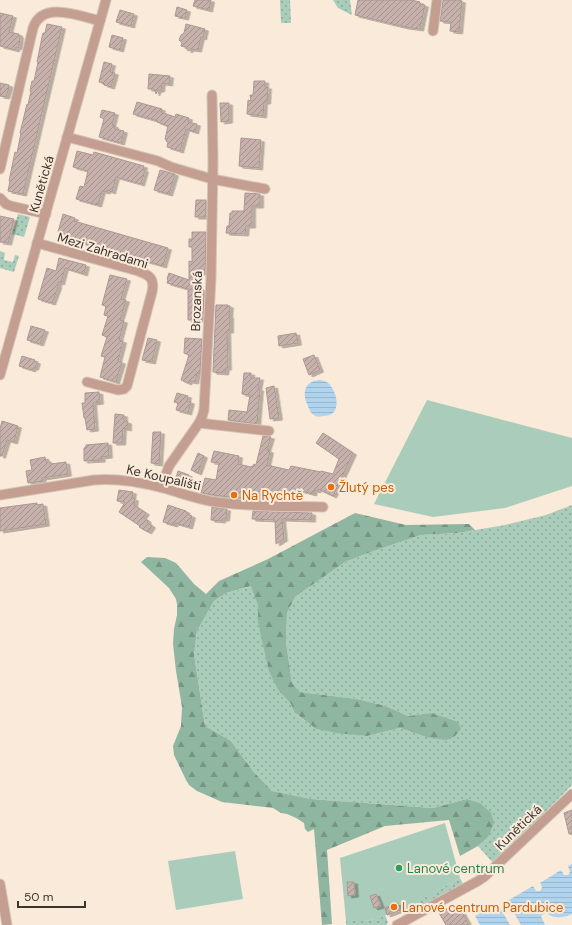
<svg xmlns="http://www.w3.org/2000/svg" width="572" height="925" font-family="'DM Sans',sans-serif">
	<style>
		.grass { fill: url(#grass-dots) }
		.forest { fill: url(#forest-firs) }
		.garden { fill: #aaccba }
		.water { fill: url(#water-rules) }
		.building { fill: url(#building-hatch); stroke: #ad9792; filter: url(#shadow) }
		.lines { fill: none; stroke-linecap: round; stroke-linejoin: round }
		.minor-casing { stroke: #d4c6b8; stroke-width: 11 }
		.minor { stroke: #c49e90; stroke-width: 9 }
		.food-dot { fill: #e8710a; stroke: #faeada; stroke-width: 1.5 }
		.leisure-dot { fill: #2e9e5b; stroke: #faeada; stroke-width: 1.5 }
		.labels { text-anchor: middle; stroke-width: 4; stroke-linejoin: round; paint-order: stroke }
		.street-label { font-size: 13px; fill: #3b352f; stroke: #faeada }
		.food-label { font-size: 13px; fill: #c56008; stroke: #faeada; text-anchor: start }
		.leisure-label { font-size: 13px; fill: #27864d; stroke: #faeada; text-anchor: start }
	</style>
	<defs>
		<pattern id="grass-dots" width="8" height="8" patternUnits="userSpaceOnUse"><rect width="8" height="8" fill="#aaccba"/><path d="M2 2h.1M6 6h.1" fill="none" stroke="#8ca698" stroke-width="1.8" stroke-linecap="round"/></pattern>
		<pattern id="forest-firs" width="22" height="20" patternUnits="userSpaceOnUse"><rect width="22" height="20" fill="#8fb6a1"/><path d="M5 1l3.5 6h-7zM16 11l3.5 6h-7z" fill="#769584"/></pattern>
		<pattern id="water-rules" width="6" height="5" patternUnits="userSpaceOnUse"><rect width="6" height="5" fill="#b0d4ed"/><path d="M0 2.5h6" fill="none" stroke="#98b7cc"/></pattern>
		<pattern id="building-hatch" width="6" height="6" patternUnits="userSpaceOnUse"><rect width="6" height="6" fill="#c7b1ac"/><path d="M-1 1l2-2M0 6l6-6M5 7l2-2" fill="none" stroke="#a3918c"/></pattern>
		<filter id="shadow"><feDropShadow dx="3.5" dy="2" stdDeviation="0" flood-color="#0004"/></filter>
	</defs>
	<rect width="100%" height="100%" fill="#faeada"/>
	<g class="grass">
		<polygon points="280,0 290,0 291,23 281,23"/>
		<polygon points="333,0 350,0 352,15 338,8"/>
		<polygon points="18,214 30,217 24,237 12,234"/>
		<polygon points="0,251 5,253 4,260 13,262 15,255 19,256 14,272 0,268"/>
		<polygon points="572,505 572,785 494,864 478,846 488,837 480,803 467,799 433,808 311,799 272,791 253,771 231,741 205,726 194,654 197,631 214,601 226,593 252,586 258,606 258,623 278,690 291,704 294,712 300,717 316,729 367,736 400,728 426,737 431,713 408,716 386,706 357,699 300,692 292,683 286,642 287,613 295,597 345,562 371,552 421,535 458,533 505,525 546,515"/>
		<polygon points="460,878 464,886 406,918 403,909"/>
		<polygon points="385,915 388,922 387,925 346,925 346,921 366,921"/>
	</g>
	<polygon class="forest" points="355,513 406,525 469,524 475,530 458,533 421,535 371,552 345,562 295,597 287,613 286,642 292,683 300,692 357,699 386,706 408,716 431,713 458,722 461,729 455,736 446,740 426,737 400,728 367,736 337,733 316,729 294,712 291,704 278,690 269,671 258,623 258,606 251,586 226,593 214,601 197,631 194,654 205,726 231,741 253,771 272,791 311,799 433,808 467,799 480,803 491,813 494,823 488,837 478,846 460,856 449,820 385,826 327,850 332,924 322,925 314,829 308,832 305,829 304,823 296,818 287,814 281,813 273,808 222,802 197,791 189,785 186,780 174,755 173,746 181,726 182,707 176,671 173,644 174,629 177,615 177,604 176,599 169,588 141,562 147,557 165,558 176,563 194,584 206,594 219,581 268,559"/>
	<g class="garden">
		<polygon points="427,400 572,438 572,486 505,508 433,517 374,504"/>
		<polygon points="445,823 460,878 402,910 366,921 346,921 340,858"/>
		<polygon points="235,851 243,899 176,910 168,861"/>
	</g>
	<g class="water">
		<path d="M320,380C323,381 326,381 328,383C335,389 340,404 334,412C331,415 327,416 323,416C319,417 316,417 314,415C310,413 309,408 307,404C302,392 305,381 320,380Z"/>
		<path d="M572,864V914C562,919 554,918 545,913L541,916L545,925H521L507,901L533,886L536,891H540C543,888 542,886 540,883L561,870L564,875H568L570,872L568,866Z"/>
		<polygon points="498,904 510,925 480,925 475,916"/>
	</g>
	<g class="building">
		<polygon points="195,0 211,0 209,10 193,6"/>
		<polygon points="358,0 411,0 420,2 419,4 425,5 420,29 405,27 355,15"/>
		<polygon points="443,0 458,0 462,1 459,32 450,31 451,22 440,21"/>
		<polygon points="177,7 187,10 185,18 175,16"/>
		<polygon points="120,10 134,14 131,26 116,22"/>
		<polygon points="0,13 13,16 9,32 19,34 19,36 20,36 19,46 18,48 16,47 16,50 0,46"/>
		<polygon points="47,24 62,27 23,194 8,191 10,181 9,181 15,152 17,153 21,133 20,133 27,104 28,105 31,91 30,91 32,81 34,81 38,62 37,62 42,37 43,33 45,33"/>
		<polygon points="186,24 205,29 203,38 201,37 198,50 191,49 188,51 186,47 181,46 182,43 179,40 181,35 184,33"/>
		<polygon points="112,35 123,38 120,50 109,47"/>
		<polygon points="104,62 112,64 110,72 115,73 111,87 104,85 105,84 99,82"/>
		<polygon points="149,74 170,76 169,84 162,83 161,90 158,90 156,94 154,89 148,89"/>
		<polygon points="254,81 265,81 265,87 268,87 267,102 264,102 263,116 247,114 248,100 251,101 250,95 253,95"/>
		<polygon points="0,83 9,85 9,88 6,97 0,96"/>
		<polygon points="137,102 162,109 161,112 175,117 176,114 189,118 188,122 197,124 195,132 186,129 180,151 167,147 168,142 166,141 166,139 165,139 168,126 157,122 158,121 133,114"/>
		<polygon points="220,103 229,103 229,121 221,122"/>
		<polygon points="102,110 115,113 112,125 115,126 115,129 124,131 121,143 99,137 104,119 100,117"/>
		<polygon points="241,138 261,140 259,168 239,166"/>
		<polygon points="77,151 93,155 94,152 144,166 143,170 145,170 141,184 116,177 112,192 107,190 107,192 102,191 98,205 76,199 80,186 84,187 88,171 73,167"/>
		<polygon points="160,170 175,174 169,194 154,190"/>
		<polygon points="245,193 260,194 260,206 252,206 252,226 246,226 245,234 226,233 227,226 229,226 230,213 232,213 232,211 244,211"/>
		<polygon points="196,200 206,200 206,217 195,217"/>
		<polygon points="63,214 75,218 74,221 168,248 163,266 69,239 70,236 58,232"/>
		<polygon points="0,216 14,219 8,243 0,242"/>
		<polygon points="192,232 206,232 205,273 198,273 193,290 204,290 203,320 188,320 188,289 167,283 168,280 167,279 169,273 189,280 189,261 192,262 192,247 189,247 189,239 192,239"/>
		<polygon points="59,258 86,265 84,274 65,268 61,283 58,282 58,287 52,303 38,299 47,268 56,271"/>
		<polygon points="110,275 127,279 121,299 126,300 120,320 124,321 119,340 123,341 118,361 122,362 116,382 100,377 105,357 101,356 107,337 102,335 108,316 104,315 106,306 102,305"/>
		<polygon points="216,305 228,305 228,306 230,306 229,316 230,316 230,331 227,331 228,368 226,368 225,373 213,372"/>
		<polygon points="31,326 45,330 40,344 27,340"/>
		<polygon points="296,333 298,343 279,346 278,336"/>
		<polygon points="148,338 157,340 152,362 142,360"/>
		<polygon points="185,338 202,339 200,373 200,374 197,373 195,382 189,381 188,383 181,380 189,355 184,353"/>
		<polygon points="314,355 320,370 309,375 303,359"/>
		<polygon points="22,356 35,360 34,361 37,362 35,368 33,368 32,370 19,366"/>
		<polygon points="244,373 251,373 251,378 260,378 258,389 260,389 257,424 228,420 229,410 247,412 250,395 242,394"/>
		<polygon points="274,386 279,418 270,419 266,388"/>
		<polygon points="99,392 100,402 93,403 95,429 87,430 85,418 84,418 82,403 85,403 85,393"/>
		<polygon points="177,393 188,396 187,401 191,402 188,413 176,410 178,403 174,402"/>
		<polygon points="115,414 124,415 124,421 128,422 128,429 123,428 122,443 113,443"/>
		<polygon points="2,421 18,426 14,442 7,440 2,456 0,456 0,429"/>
		<polygon points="153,432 161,432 159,464 151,463"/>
		<polygon points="323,433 353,453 333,496 318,489 317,491 314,490 313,494 294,489 292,495 280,492 280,500 238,498 213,495 201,493 205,478 216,480 219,463 211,462 214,451 239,456 238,464 251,467 252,466 253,466 254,464 256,465 263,436 271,437 267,450 270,451 267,465 289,470 291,466 321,472 321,471 333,474 339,459 316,443"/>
		<polygon points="108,443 109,456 101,457 102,460 84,461 84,448 86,447 86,445"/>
		<polygon points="198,453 204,456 198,473 191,470"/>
		<polygon points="45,457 46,462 51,462 51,464 66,462 68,474 42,478 43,481 28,483 26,471 32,470 30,460"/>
		<polygon points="178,471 189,475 185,488 174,484"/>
		<polygon points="119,490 133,492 132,498 135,499 134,505 146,513 143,517 148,521 147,522 152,526 148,532 139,527 140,526 119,512 125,502 117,501"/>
		<polygon points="37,503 37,505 43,504 46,524 0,531 0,508"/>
		<polygon points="168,505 186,511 187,514 192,516 189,527 175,523 174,525 163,522"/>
		<polygon points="212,507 227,509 226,519 222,519 222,521 211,520"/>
		<polygon points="253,511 312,513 312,520 282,519 284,539 276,544 275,520 252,519"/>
		<polygon points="572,810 572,834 569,834 564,813"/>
		<polygon points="347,882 354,882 355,895 348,896"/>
		<polygon points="376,894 381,906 374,908 370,896"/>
		<polygon points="397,903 400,910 387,915 385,908"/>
		<polygon points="453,905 458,914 462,912 469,925 446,925 439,913"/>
	</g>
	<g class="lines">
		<g class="minor-casing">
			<g id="minor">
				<polyline points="433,31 437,0"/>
				<polyline points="67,137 158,161 171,167 212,179 265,189"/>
				<path d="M0,169L33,28C42,0 80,16 100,21"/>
				<polyline points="0,198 6,204 11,206 46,214"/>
				<path d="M37,243L138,271C149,275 155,278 152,292L127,386L124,389L118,390L87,382"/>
				<polyline points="0,375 106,0"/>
				<polyline points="199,423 269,431"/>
				<polyline points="161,487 169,466 199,423 202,417 204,410 211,278 213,162 212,95"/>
				<path d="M0,495L94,480C117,478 140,482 163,488C178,492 194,498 210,501C247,507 285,506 323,507"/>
				<polyline points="0,884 7,925"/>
				<polyline points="397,925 478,881 484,877 572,794"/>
			</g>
		</g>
		<use href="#minor" class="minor"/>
	</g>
	<g class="food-dot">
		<circle cx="331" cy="487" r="4"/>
		<circle cx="234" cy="495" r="4"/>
		<circle cx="394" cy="907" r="4"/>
	</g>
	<circle class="leisure-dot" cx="399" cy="868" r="4"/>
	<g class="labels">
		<g class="street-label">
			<text transform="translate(41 184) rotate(-74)" y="5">Kunětická</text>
			<text transform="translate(103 250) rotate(17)" y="5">Mezi Zahradami</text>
			<text transform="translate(196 301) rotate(-88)" y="5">Brozanská</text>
			<text transform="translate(164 477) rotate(13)" y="5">Ke Koupališti</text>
			<text transform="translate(518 827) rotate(-44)" y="5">Kunětická</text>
		</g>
		<g class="food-label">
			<text x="339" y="492">Žlutý pes</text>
			<text x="242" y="500">Na Rychtě</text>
			<text x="402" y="912">Lanové centrum Pardubice</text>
		</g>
		<g class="leisure-label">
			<text x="407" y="873">Lanové centrum</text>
		</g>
	</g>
	<path d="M18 901v6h67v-6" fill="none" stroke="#3b352f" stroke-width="2"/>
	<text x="24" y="901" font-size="12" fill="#3b352f" stroke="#faeada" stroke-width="3" paint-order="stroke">50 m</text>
</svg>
